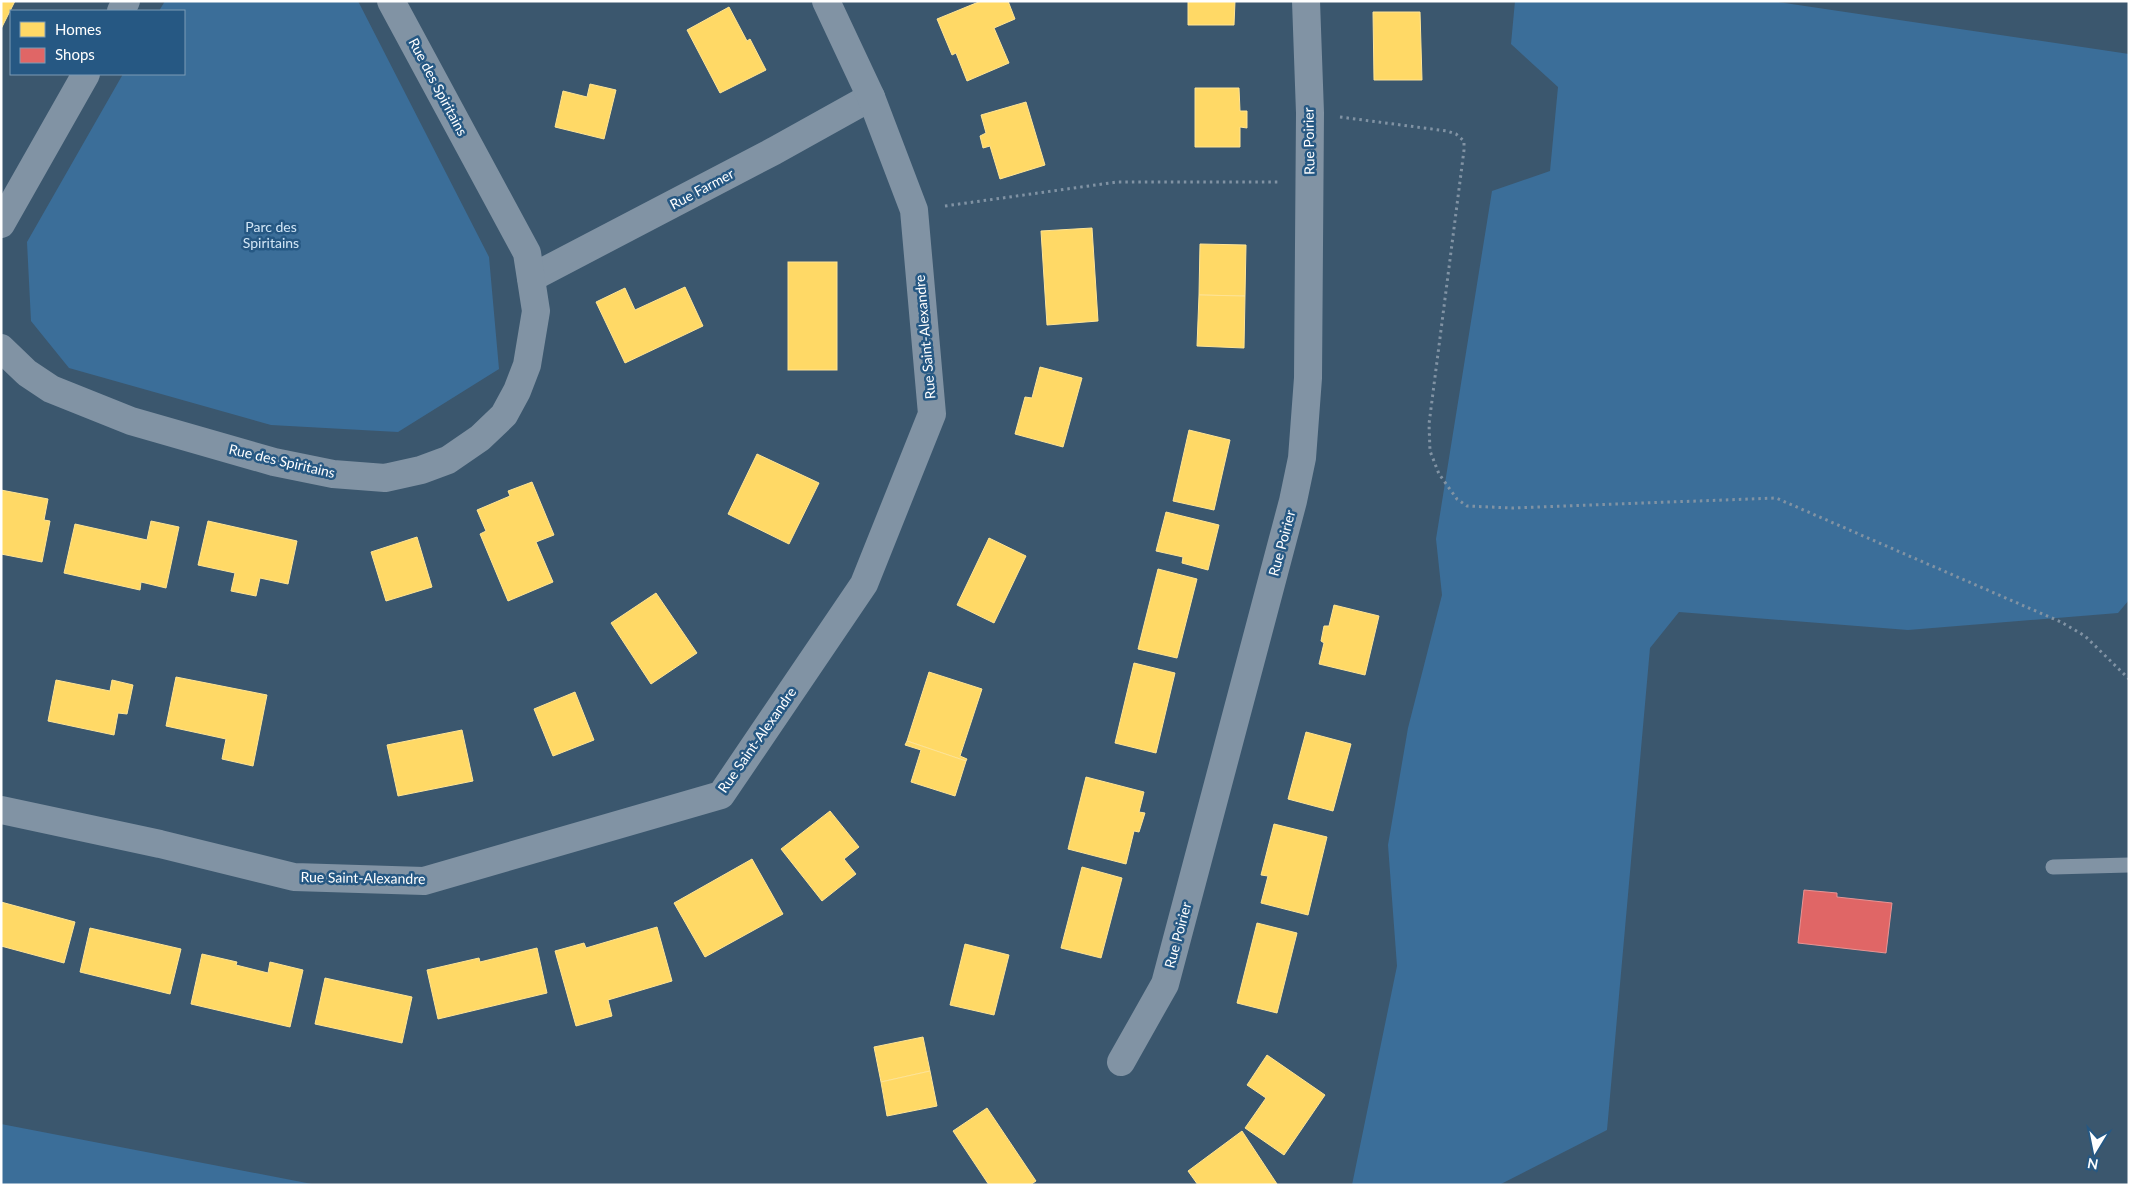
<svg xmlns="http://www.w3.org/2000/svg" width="2130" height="1186" font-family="Lato,sans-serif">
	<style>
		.green { fill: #3b6e99 }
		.homes { fill: #ffd966; stroke: #ffe494 }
		.shops { fill: #e06666; stroke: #e99494 }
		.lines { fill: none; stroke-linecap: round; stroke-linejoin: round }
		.path { stroke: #8193a4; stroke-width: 3; stroke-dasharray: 2.5 4; stroke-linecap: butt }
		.lane { stroke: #8193a4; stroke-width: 15 }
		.street { stroke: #8193a4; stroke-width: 28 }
		.labels { text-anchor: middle; stroke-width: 5; stroke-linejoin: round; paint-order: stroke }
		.street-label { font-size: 14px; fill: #fff; stroke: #265883 }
		.park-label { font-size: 14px; fill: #d2e6f6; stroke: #265883 }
	</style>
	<rect width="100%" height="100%" fill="#3b576e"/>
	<g class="green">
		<polygon points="165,1 358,1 489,257 499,369 398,432 271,425 69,368 31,321 27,242 123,74 184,74 184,11 159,11"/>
		<polygon points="1515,1 1772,1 2129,54 2129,600 2118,613 1908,630 1679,612 1650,648 1607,1130 1499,1185 1352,1185 1397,966 1388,845 1408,728 1442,595 1436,539 1492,191 1550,171 1558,87 1511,44"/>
		<polygon points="1,1124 317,1185 1,1185"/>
	</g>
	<g class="homes">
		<polygon points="1,1 15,1 1,29"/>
		<polygon points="981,1 1008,1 1015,19 994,28 1009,63 967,81 956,53 952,55 937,19"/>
		<polygon points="1188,1 1235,1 1234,25 1188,25"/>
		<polygon points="729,7 747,41 750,39 766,70 720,93 687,30"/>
		<polygon points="1373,12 1420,12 1422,80 1374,80"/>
		<polygon points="590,84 616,90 604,139 555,127 563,91 587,97"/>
		<polygon points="1195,88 1239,88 1240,111 1247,111 1247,128 1240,127 1240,147 1195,147"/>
		<polygon points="1026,102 1045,165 1000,179 990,146 983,148 980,136 986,133 981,115"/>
		<polygon points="1092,228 1098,321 1047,325 1041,231"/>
		<polygon points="1200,244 1246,245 1245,296 1199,295"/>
		<rect x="788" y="262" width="49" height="108"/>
		<polygon points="685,287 703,326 625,363 596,302 625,288 635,310"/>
		<polygon points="1199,295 1245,296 1244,348 1197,346"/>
		<polygon points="1040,367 1082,378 1063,447 1015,434 1025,397 1032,398"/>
		<polygon points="1189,430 1230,440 1214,510 1173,501"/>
		<polygon points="757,454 819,483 789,544 728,514"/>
		<polygon points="532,482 554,535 536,542 553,582 508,601 480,534 486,531 477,510 510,496 508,491"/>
		<polygon points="1,490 48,499 44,520 50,521 42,562 1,554"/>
		<polygon points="1166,512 1219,525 1208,570 1182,563 1183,557 1156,551"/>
		<polygon points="151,521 179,527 166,588 141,582 140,590 64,573 75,524 147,540"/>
		<polygon points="208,521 297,541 288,584 260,578 256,596 231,591 235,573 198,565"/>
		<polygon points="417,537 432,587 386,601 371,552"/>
		<polygon points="989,538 1026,556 994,623 957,605"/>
		<polygon points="1158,569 1197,579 1177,658 1138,649"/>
		<polygon points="656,593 697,653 651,684 611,623"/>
		<polygon points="1334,605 1379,616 1365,675 1319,664 1324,643 1321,641 1324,626 1329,626"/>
		<polygon points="1134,663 1175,673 1156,753 1115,743"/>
		<polygon points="929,672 982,689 960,756 967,759 966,761 907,741"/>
		<polygon points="176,677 267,695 253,766 222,759 226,739 166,726"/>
		<polygon points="56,680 110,691 112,680 133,685 127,714 118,713 114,735 48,721"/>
		<polygon points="575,692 594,740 553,756 534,709"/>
		<polygon points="462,730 473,781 398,796 387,745"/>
		<polygon points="1306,732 1351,744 1333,811 1288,799"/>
		<polygon points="907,741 966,761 955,796 911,782 921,750 905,745"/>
		<polygon points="1086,777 1144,792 1139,812 1145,813 1139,832 1134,831 1126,864 1068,849"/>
		<polygon points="830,811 859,847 844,859 856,874 822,901 781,849"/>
		<polygon points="1274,824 1327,837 1308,915 1261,903 1268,876 1261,875"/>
		<polygon points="752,859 783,914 705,957 674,903"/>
		<polygon points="1082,867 1122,878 1101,958 1061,948"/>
		<polygon points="1,902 75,922 64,963 1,946"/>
		<polygon points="1257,923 1297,933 1277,1013 1237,1003"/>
		<polygon points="657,927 672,981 608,1000 612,1016 576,1026 555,951 584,943 586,948"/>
		<polygon points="90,928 181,949 170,994 80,972"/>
		<polygon points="965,944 1009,955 994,1015 950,1005"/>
		<polygon points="537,948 547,993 438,1019 427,970 479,958 480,962"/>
		<polygon points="202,954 237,962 236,965 268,973 270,962 303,970 290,1027 191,1004"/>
		<polygon points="325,978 412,997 402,1043 315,1024"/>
		<polygon points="923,1037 930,1071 881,1082 874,1047"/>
		<polygon points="1267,1055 1325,1095 1284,1155 1245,1128 1266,1098 1247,1085"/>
		<polygon points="930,1071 937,1106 887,1116 881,1082"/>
		<polygon points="987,1108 1036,1181 1030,1185 989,1185 953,1131"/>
		<polygon points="1242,1131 1277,1184 1198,1185 1188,1171"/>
	</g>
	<polygon class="shops" points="1804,890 1837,893 1837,897 1892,903 1886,953 1798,943"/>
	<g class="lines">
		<g class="path">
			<polyline points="1340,117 1447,131 1456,134 1464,141 1464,150 1429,424 1430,451 1439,474 1457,499 1467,506 1512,508 1776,498 2061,622 2085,636 2129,679"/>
			<polyline points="945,206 1117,182 1279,182"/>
		</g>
		<polyline class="lane" points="2053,867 2129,865"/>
		<g class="street">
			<polyline points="121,11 126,1"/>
			<polyline points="1,224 86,74"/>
			<polyline points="531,278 774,151 871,97"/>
			<polyline points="1,348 27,373 51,389 131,421 274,462 333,474 385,478 421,470 448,460 480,438 504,415 517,391 527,365 536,311 527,253 391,1"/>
			<polyline points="1,810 160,844 294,877 424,881 721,795 864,584 932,414 914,210 871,97 826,1"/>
			<polyline points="1121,1062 1165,984 1293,501 1302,458 1308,378 1310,113 1306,1"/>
		</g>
	</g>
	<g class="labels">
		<g class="street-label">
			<text transform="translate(438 87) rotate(62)" y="5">Rue des Spiritains</text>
			<text transform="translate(1309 141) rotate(-91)" y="5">Rue Poirier</text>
			<text transform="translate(702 189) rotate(-28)" y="5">Rue Farmer</text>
			<text transform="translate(925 337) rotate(-95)" y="5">Rue Saint-Alexandre</text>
			<text transform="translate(282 461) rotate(13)" y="5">Rue des Spiritains</text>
			<text transform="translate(1282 543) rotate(-75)" y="5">Rue Poirier</text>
			<text transform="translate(757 740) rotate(-55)" y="5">Rue Saint-Alexandre</text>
			<text transform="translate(363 878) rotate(1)" y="5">Rue Saint-Alexandre</text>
			<text transform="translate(1178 935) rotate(-75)" y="5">Rue Poirier</text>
		</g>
		<g class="park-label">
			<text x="271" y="232">Parc des<tspan x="271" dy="16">Spiritains</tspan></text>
		</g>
	</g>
	<rect width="2130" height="1186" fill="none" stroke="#ffffff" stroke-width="5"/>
	<rect x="10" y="10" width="175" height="65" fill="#265883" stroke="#7d9bb5"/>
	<rect x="20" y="22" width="25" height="15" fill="#ffd966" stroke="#7d9bb5"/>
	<text x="55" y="35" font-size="15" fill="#ffffff">Homes</text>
	<rect x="20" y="48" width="25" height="15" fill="#e06666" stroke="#7d9bb5"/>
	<text x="55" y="60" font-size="15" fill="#ffffff">Shops</text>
	<g transform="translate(2095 1151) rotate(190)" stroke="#265883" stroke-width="4" paint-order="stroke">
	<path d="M0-4L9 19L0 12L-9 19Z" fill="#ffffff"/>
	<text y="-8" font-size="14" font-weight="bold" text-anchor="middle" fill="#ffffff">N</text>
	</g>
</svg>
